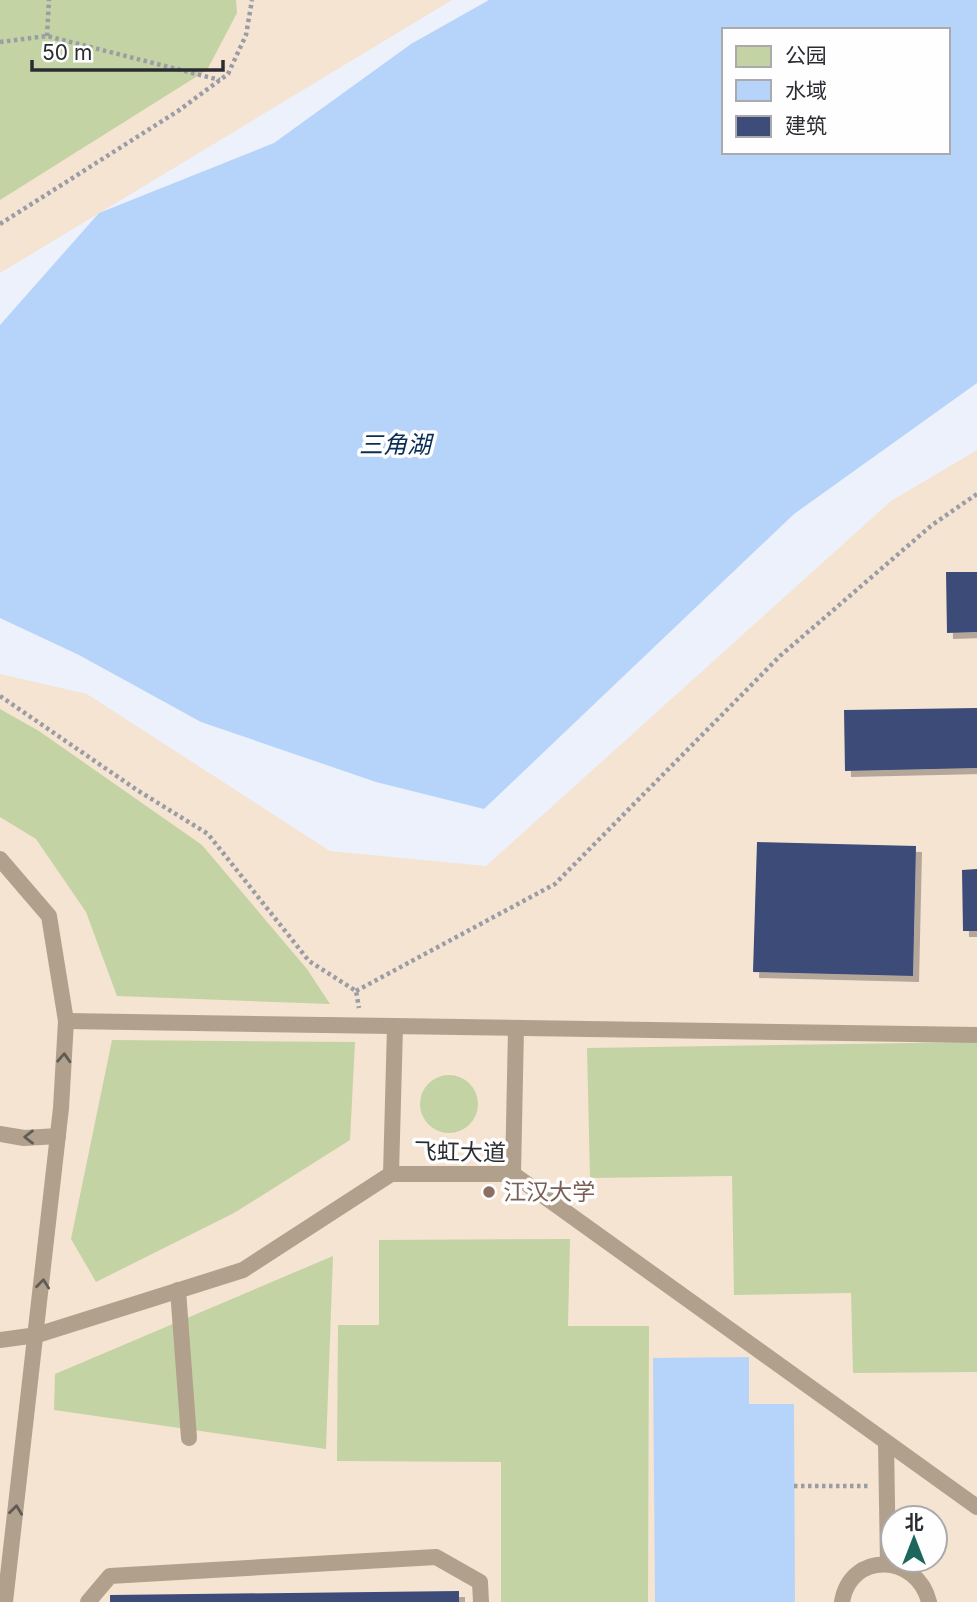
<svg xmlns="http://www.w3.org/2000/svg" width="977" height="1602" font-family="Inter,'Noto Sans SC',sans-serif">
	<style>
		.education { fill: #f5e4d2; fill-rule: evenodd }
		.green { fill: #c4d3a3 }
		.water { fill: #b6d4fa; fill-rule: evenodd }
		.building { fill: #3d4c79; filter: url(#shadow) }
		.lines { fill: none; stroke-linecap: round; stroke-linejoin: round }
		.path { stroke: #9a9da5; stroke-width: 4.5; stroke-dasharray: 3.5 3.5; stroke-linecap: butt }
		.service { stroke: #b1a18c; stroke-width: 16 }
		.oneway { stroke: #615b55 }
		.education-dot { fill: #8d6e63; stroke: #fefefe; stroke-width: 2.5 }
		.labels { text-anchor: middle; stroke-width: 7; stroke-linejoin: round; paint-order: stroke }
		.street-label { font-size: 23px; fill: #2b2c31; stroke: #fefefe }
		.education-label { font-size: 23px; fill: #785e54; stroke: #fefefe; text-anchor: start }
		.water-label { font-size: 24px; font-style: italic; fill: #082e57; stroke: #fefefe }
	</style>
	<defs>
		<filter id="shadow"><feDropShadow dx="6" dy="6" stdDeviation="0" flood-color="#0004"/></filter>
	</defs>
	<rect width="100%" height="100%" fill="#ecf1fc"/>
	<g class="education">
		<polygon points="0,0 452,0 0,273"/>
		<path d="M977,450V1602H0V674L87,694L330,851L486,866L891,501ZM893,1518H935V1560H893Z"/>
	</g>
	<g class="green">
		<polygon points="0,0 236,0 237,13 207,70 0,200"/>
		<polygon points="0,709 39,731 202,845 307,969 330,1004 117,996 86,912 36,839 0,817"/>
		<polygon points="112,1040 355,1042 350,1140 234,1213 96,1282 71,1239"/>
		<polygon points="977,1042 977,1372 853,1373 851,1293 734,1295 732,1176 590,1178 587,1048"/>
		<circle cx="449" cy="1104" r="29"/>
		<polygon points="570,1239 568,1326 649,1326 648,1602 501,1602 501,1462 337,1461 338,1325 379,1325 379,1240"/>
		<polygon points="333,1256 326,1449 54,1410 55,1374"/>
	</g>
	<g class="water">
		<path d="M489,0H977V383L794,514L484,809L376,782L201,722L79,655L0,618V325L99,213L274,143L411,44ZM723,30H947V152H723Z"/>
		<polygon points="749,1357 749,1404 794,1404 795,1602 655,1602 653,1358"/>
	</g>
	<g class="building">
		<polygon points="946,572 977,572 977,632 947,633"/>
		<polygon points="977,708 977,768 845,771 844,710"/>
		<polygon points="757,842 916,846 913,976 753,972"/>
		<polygon points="977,869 977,931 963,931 962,870"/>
		<polygon points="459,1591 459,1602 110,1602 110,1595"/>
	</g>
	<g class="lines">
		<g class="path">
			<polyline points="47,36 49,0"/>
			<polyline points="0,42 47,36 220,80"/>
			<polyline points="0,224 178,111 228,74 246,35 252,0"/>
			<polyline points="0,696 137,790 208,834 309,961 356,991 359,1008"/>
			<polyline points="356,991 555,884 780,656 932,525 977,494"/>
			<polyline points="794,1486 869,1486"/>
		</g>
		<g class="service">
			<polyline points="0,859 49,916 66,1021 61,1108 5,1602"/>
			<polyline points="66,1021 977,1035"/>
			<polyline points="0,1134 24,1138 58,1136"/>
			<polyline points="391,1174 395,1027"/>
			<polyline points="513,1174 516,1028"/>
			<polyline points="178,1290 189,1438"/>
			<polyline points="0,1340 37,1335 243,1270 391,1174 513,1174 977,1507"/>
			<polyline points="886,1442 888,1564"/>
			<polyline points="88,1602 110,1576 436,1557 480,1582 481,1602"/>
			<path d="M842,1602C850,1551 917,1553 929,1602"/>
		</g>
	</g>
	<defs><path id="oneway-chevron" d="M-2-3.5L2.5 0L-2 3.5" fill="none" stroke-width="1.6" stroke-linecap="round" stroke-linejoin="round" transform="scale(1.75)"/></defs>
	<g class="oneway">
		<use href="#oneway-chevron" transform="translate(64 1058) rotate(-87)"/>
		<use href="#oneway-chevron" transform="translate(29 1137) rotate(-180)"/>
		<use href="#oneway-chevron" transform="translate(43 1284) rotate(-84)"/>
		<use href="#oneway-chevron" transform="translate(16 1510) rotate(-83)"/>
	</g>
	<circle class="education-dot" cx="489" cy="1192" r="7"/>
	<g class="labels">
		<g class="street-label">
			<text transform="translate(460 1152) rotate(1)" y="8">飞虹大道</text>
		</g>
		<g class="education-label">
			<text x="503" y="1200">江汉大学</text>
		</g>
		<g class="water-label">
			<text x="395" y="453">三角湖</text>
		</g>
	</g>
	<rect x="722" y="28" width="228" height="126" fill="#fefefe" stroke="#aaaaac" stroke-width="2"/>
	<rect x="736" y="46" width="35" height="21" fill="#c4d3a3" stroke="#aaaaac" stroke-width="2"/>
	<text x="785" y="63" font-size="21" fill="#2b2c31">公园</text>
	<rect x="736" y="80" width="35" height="21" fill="#b6d4fa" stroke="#aaaaac" stroke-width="2"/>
	<text x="785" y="98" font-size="21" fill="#2b2c31">水域</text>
	<rect x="736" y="116" width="35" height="21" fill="#3d4c79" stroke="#aaaaac" stroke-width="2"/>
	<text x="785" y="133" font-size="21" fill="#2b2c31">建筑</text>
	<g transform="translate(914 1539)"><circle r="33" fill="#fefefe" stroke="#aaaaac" stroke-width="2"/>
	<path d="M0-5L12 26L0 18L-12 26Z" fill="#1d665b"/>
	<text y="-10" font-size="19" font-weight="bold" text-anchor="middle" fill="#2b2c31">北</text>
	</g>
	<path d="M32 60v10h191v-10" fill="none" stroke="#2b2c31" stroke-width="3.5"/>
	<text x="42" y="60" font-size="21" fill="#2b2c31" stroke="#fefefe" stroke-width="5" paint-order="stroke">50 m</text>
</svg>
